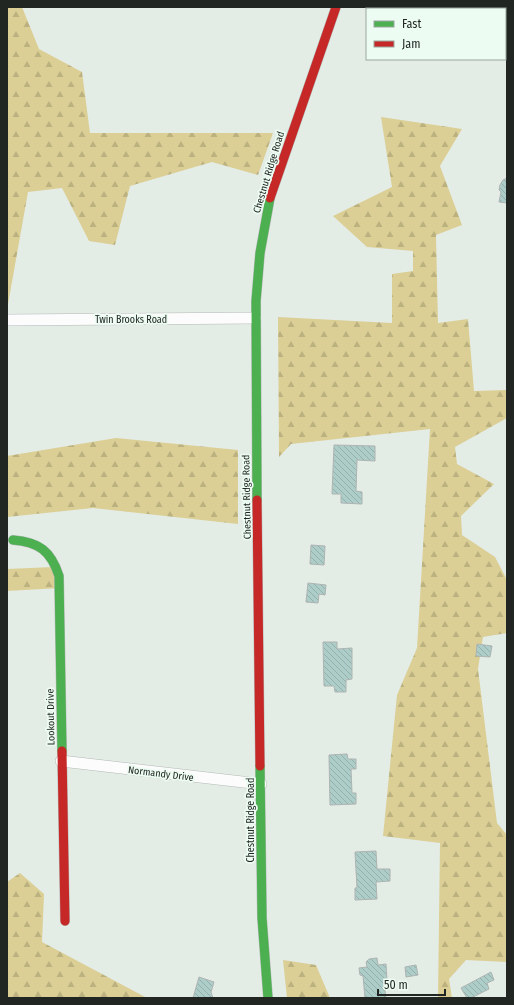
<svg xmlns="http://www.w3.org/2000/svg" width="514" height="1005" font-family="'Fira Sans Condensed',sans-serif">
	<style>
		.forest { fill: url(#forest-firs) }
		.building { fill: url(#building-back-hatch); stroke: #aeb4b2 }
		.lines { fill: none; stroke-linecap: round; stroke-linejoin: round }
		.street-casing { stroke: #b4bab6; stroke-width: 12 }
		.fast-casing { stroke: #b4bab6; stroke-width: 10 }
		.jam-casing { stroke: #b4bab6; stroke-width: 10 }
		.street { stroke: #fbfcfb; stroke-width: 11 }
		.fast { stroke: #4caf50; stroke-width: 9 }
		.jam { stroke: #c62828; stroke-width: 9 }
		.labels { text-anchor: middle; stroke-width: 3.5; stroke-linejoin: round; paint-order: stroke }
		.street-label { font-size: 10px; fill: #212623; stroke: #edfcf2 }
	</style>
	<defs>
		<pattern id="forest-firs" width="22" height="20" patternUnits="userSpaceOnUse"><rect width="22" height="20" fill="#dbcf95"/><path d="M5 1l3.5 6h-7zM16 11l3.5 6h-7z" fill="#bcb280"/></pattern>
		<pattern id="building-back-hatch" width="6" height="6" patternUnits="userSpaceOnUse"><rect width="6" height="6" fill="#adcdc8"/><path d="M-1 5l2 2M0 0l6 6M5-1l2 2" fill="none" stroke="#95b0ac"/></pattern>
	</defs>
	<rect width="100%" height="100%" fill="#e4ece6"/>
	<g class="forest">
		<polygon points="7,7 22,7 39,49 82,72 90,133 273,133 258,175 212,162 130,186 115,245 89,241 62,188 28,192 7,310"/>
		<polygon points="381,117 462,129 440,166 462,225 436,235 438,323 468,319 474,391 507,390 507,418 455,447 457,464 494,484 461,516 462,535 495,557 507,580 507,633 483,637 478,669 497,823 507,835 507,962 466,960 449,979 452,998 438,998 440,843 383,836 397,695 417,648 430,429 291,444 279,457 278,317 392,323 392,274 413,271 413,251 367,247 333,216 392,187"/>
		<polygon points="116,438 238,450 238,524 93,508 7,517 7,456"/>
		<polygon points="53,567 60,588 7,591 7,569"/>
		<polygon points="20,873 44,894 42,942 147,998 7,998 7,882"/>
		<polygon points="283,960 316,965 330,998 287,998"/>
	</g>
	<g class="building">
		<polygon points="507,178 507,203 499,202 501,192 499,190 500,185 503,180"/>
		<polygon points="334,445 375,446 375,461 357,460 356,491 362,492 362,504 341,503 341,494 332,494"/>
		<polygon points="311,545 325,546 324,565 310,564"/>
		<polygon points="308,583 326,585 325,595 319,594 318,603 306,602"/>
		<polygon points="323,642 337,642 337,649 352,648 352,679 346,680 346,692 335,692 334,686 324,686"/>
		<polygon points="477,644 492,646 490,657 476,656"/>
		<polygon points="347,754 348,759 356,759 356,769 351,769 352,793 356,793 356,804 330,805 329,755"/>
		<polygon points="376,851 377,869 390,869 390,881 376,882 377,899 355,900 355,888 357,888 355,852"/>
		<polygon points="377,958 378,965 386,964 387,980 384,983 386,998 365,998 363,976 360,975 359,968 367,967 366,962 369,959"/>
		<polygon points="416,965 418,975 406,977 405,967"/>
		<polygon points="491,972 494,980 487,983 489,989 471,998 467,998 461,988"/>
		<polygon points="199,977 214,982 211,992 213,998 193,998"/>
	</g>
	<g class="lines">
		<g class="street-casing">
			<g id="street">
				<polyline points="447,7 458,9"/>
				<polyline points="505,17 507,17"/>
				<polyline points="7,320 255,318"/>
				<polyline points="61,761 261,784"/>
			</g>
		</g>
		<g class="fast-casing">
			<g id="fast">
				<polyline points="257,500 256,301 260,253 270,198"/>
				<path d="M13,540C39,542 51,551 59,576L62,751"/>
				<polyline points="260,766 262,918 268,998"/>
			</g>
		</g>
		<g class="jam-casing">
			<g id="jam">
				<polyline points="270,198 336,7"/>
				<polyline points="257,500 260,766"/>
				<polyline points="62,751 65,921"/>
			</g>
		</g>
		<use href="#street" class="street"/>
		<use href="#fast" class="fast"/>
		<use href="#jam" class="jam"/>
	</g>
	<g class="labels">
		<g class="street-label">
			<text transform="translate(268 172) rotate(-73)" y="4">Chestnut Ridge Road</text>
			<text x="131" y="323">Twin Brooks Road</text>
			<text transform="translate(246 497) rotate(-91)" y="4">Chestnut Ridge Road</text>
			<text transform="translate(50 717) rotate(-91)" y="4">Lookout Drive</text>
			<text transform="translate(161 773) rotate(7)" y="4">Normandy Drive</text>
			<text transform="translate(250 820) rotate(-90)" y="4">Chestnut Ridge Road</text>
		</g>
	</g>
	<rect width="514" height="1005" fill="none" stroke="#212623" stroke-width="16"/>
	<rect x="366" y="8" width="140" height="52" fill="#edfcf2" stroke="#9ba69f"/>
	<rect x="374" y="21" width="20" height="6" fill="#4caf50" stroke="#9ba69f"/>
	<text x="402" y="28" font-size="12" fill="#212623">Fast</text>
	<rect x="374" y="41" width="20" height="6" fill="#c62828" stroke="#9ba69f"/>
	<text x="402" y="48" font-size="12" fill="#212623">Jam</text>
	<path d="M378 989v6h67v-6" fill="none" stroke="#212623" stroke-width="2"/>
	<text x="384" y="989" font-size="12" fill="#212623" stroke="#edfcf2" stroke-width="3" paint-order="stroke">50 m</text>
</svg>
